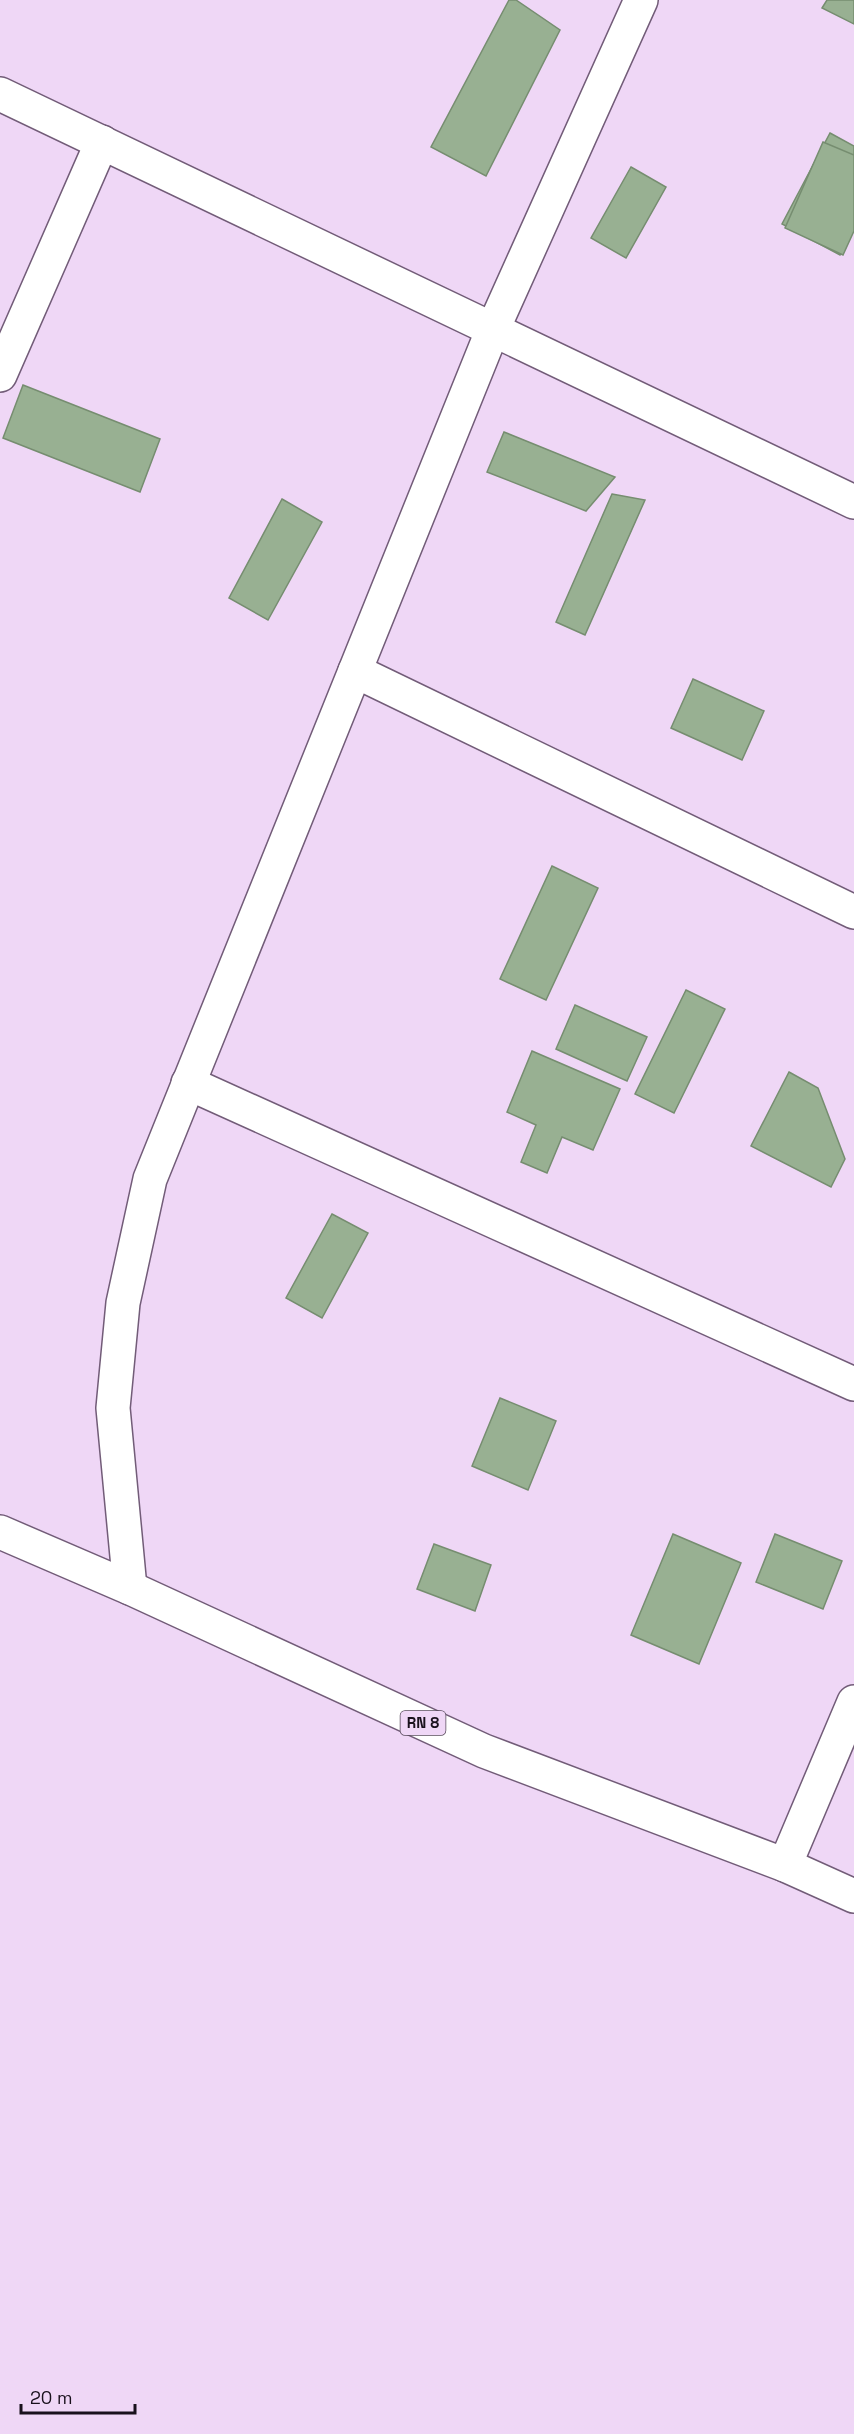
<svg xmlns="http://www.w3.org/2000/svg" width="854" height="2434" font-family="'Space Grotesk',sans-serif">
	<style>
		.building { fill: #98b092; stroke: #768d70; stroke-width: 1.5 }
		.lines { fill: none; stroke-linecap: round; stroke-linejoin: round }
		.street-casing { stroke: #725c78; stroke-width: 36 }
		.primary-casing { stroke: #725c78; stroke-width: 36 }
		.street { stroke: #fff; stroke-width: 33 }
		.primary { stroke: #fff; stroke-width: 33 }
		.labels { text-anchor: middle; stroke-width: 4.5; stroke-linejoin: round; paint-order: stroke }
		.shield { fill: #efd7f6; stroke: #594c5d; stroke-width: 1.5 }
		.shield-label { font-size: 15px; font-weight: bold; fill: #19111c }
	</style>
	<rect width="100%" height="100%" fill="#efd7f6"/>
	<g class="building">
		<polygon points="509,0 516,0 560,30 486,176 431,147"/>
		<polygon points="827,0 854,0 854,24 822,8"/>
		<polygon points="830,133 854,146 854,229 840,255 782,224"/>
		<polygon points="823,142 854,155 854,231 843,255 785,228"/>
		<polygon points="631,167 666,187 626,258 591,238"/>
		<polygon points="23,385 160,439 140,492 3,438"/>
		<polygon points="504,432 615,477 586,511 487,472"/>
		<polygon points="612,494 645,500 585,635 556,622"/>
		<polygon points="282,499 322,522 268,620 229,598"/>
		<polygon points="693,679 764,711 742,760 671,728"/>
		<polygon points="552,866 598,888 546,1000 500,979"/>
		<polygon points="686,990 725,1009 674,1113 635,1094"/>
		<polygon points="575,1005 647,1037 627,1081 556,1049"/>
		<polygon points="532,1051 620,1089 593,1150 562,1137 547,1173 521,1162 536,1125 507,1112"/>
		<polygon points="789,1072 818,1088 845,1159 831,1187 751,1146"/>
		<polygon points="332,1214 368,1233 322,1318 286,1298"/>
		<polygon points="500,1398 556,1421 528,1490 472,1466"/>
		<polygon points="673,1534 741,1563 699,1664 631,1635"/>
		<polygon points="775,1534 842,1561 823,1609 756,1582"/>
		<polygon points="434,1544 491,1565 475,1611 417,1589"/>
	</g>
	<g class="lines">
		<g class="street-casing">
			<g id="street">
				<polyline points="0,94 854,502"/>
				<polyline points="0,375 102,142"/>
				<polyline points="355,671 854,912"/>
				<polyline points="188,1083 854,1384"/>
				<polyline points="130,1588 113,1408 123,1303 150,1179 493,329 641,0"/>
				<polyline points="785,1865 854,1702"/>
			</g>
		</g>
		<g class="primary-casing">
			<polyline id="primary" points="0,1532 130,1588 484,1751 785,1865 854,1896"/>
		</g>
		<use href="#street" class="street"/>
		<use href="#primary" class="primary"/>
	</g>
	<g class="labels">
		<rect class="shield" x="400.5" y="1711" width="45" height="24" rx="4.5"/>
		<g class="shield-label">
			<text x="423" y="1728">RN 8</text>
		</g>
	</g>
	<path d="M21 2404v9h114v-9" fill="none" stroke="#19111c" stroke-width="3"/>
	<text x="30" y="2404" font-size="18" fill="#19111c" stroke="#efd7f6" stroke-width="4.5" paint-order="stroke">20 m</text>
</svg>
